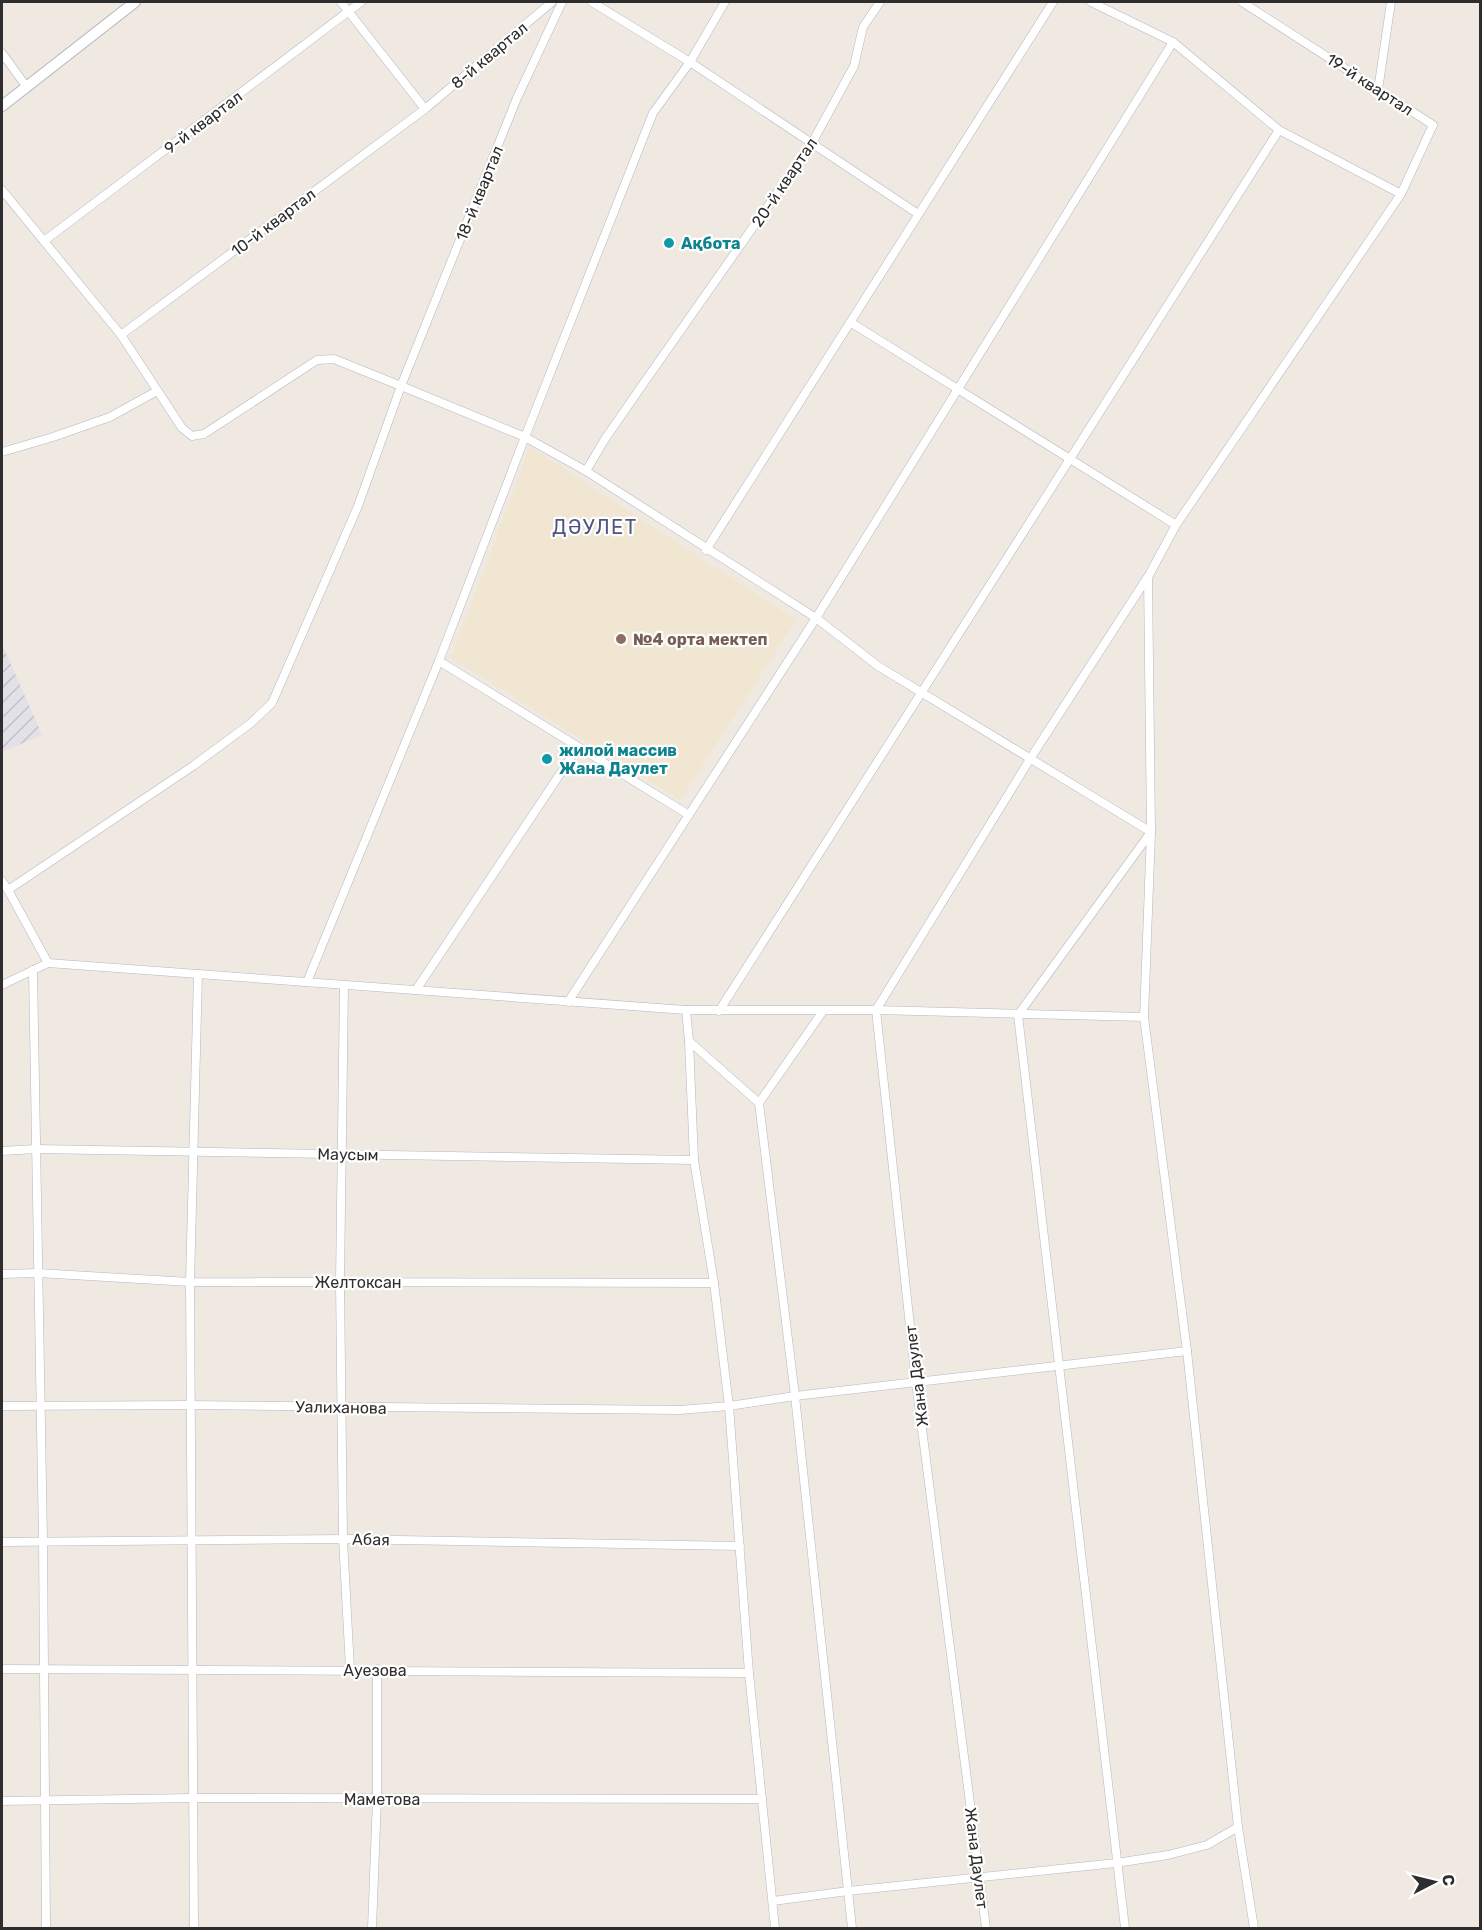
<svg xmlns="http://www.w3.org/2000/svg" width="1482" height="1930" font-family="Rubik,sans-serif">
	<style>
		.industrial { fill: url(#industrial-furrows) }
		.education { fill: #f0e6d1 }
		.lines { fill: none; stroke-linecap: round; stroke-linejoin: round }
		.street-casing { stroke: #b4b7c1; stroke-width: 9 }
		.secondary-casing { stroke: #b4b7c1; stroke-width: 12 }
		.street { stroke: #fff; stroke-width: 8 }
		.secondary { stroke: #fff; stroke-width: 10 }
		.culture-dot { fill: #0f9aa8; stroke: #fff; stroke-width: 2 }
		.education-dot { fill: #8d6e63; stroke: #fff; stroke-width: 2 }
		.labels { text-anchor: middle; stroke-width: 4.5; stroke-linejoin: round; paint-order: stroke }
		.street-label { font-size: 16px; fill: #2e2e2e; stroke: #fff }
		.culture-label { font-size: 16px; font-weight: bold; fill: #0d838f; stroke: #fff; text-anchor: start }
		.education-label { font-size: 16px; font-weight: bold; fill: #785e54; stroke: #fff; text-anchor: start }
		.quarter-label { font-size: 20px; letter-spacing: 1.5px; fill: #4d5680; stroke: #fff }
	</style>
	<defs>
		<pattern id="industrial-furrows" width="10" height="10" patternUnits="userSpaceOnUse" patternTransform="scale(1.5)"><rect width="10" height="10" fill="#e3e1e8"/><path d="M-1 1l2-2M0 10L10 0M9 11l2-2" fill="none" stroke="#c3c1c7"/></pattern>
	</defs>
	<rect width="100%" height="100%" fill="#efe9e1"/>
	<polygon class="industrial" points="2,644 42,735 2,752"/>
	<polygon class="education" points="530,447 796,620 680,800 451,658"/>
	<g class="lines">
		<g class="street-casing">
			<g id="street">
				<polyline points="341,2 425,109"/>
				<polyline points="592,2 690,62 918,214"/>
				<polyline points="1091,2 1173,42 1279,130 1401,194"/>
				<polyline points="2,53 26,86"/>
				<polyline points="1378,90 1391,2"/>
				<polyline points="2,190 121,335 182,428 192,436 204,434 317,360 334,359 401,386 525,437 586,471 816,618 878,666 1151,832 1018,1015 1125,1928"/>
				<polyline points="44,241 361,2"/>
				<polyline points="850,322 1176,525"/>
				<polyline points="121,335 425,109 552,2"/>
				<polyline points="2,452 53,437 110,417 157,391"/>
				<polyline points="586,471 605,439 641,387 812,143 854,66 863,27 880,2"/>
				<polyline points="706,550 1053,2"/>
				<polyline points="1147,578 1030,759 876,1010 1144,1017 1187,1351"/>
				<polyline points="689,815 439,661 525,437 653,113 690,62 725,2"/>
				<polyline points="2,881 8,890"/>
				<polyline points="48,963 8,890 193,766 251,723 272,703 358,506 401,386 517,98 562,2"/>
				<polyline points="33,970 43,1541 46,1928"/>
				<polyline points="307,982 439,661"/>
				<polyline points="2,985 48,963 686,1010 689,1041 694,1160 714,1283 729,1406 680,1410 191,1405 2,1406"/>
				<polyline points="344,985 340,1282 343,1539 350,1669"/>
				<polyline points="416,990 578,747"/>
				<polyline points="568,1002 816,618 1173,42"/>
				<polyline points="686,1010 876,1010 916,1382 986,1928"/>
				<polyline points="719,1011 1279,130"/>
				<polyline points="1144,1017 1151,832 1148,577 1176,525 1401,194 1433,125 1242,2"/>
				<polyline points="689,1041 759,1103 795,1396 852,1928"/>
				<polyline points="759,1103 823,1011"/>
				<polyline points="2,1151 36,1149 694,1160"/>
				<polyline points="2,1274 38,1273 190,1282 714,1283"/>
				<polyline points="2,1542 343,1539 740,1546"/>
				<polyline points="2,1669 749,1673"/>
				<polyline points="2,1801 193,1798 762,1799"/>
				<polyline points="773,1901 848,1891 1116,1863 1168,1855 1207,1845 1238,1827"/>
				<polyline points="194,1928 190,1282 198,974"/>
				<polyline points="372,1928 377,1799 377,1669"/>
				<polyline points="775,1928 749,1673 729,1406 795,1396 1187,1351 1238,1827 1254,1928"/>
			</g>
		</g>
		<g class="secondary-casing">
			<polyline id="secondary" points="2,106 135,2"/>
		</g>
		<use href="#street" class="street"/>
		<use href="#secondary" class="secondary"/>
	</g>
	<g class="culture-dot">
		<circle cx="669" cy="243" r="6"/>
		<circle cx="547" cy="759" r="6"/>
	</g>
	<circle class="education-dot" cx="621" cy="639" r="6"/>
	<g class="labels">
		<g class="street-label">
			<text transform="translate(489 55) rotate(-40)" y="6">8-й квартал</text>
			<text transform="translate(1370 84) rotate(33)" y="6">19-й квартал</text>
			<text transform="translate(203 122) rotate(-37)" y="6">9-й квартал</text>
			<text transform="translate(784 182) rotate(-56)" y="6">20-й квартал</text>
			<text transform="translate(479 193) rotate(-68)" y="6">18-й квартал</text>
			<text transform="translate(273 222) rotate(-37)" y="6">10-й квартал</text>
			<text transform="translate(348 1154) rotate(1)" y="6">Маусым</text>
			<text x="358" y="1288">Желтоксан</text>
			<text transform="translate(916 1376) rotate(-97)" y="6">Жана Даулет</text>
			<text transform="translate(341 1407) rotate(1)" y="6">Уалиханова</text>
			<text transform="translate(371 1539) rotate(1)" y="6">Абая</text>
			<text x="375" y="1676">Ауезова</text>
			<text x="382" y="1805">Маметова</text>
			<text transform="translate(977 1858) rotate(83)" y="6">Жана Даулет</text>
		</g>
		<g class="culture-label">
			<text x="681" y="249">Ақбота</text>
			<text x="559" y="756">жилой массив<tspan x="559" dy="18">Жана Даулет</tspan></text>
		</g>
		<g class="education-label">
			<text x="633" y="645">№4 орта мектеп</text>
		</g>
		<g class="quarter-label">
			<text x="595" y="534">ДӘУЛЕТ</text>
		</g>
	</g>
	<rect width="1482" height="1930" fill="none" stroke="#2e2e2e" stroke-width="6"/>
	<g transform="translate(1434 1882) rotate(83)" stroke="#ffffff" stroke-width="4.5" paint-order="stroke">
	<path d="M0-4.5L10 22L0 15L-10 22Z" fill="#2e2e2e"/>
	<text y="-9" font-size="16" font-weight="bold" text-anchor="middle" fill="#2e2e2e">С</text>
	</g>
</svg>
